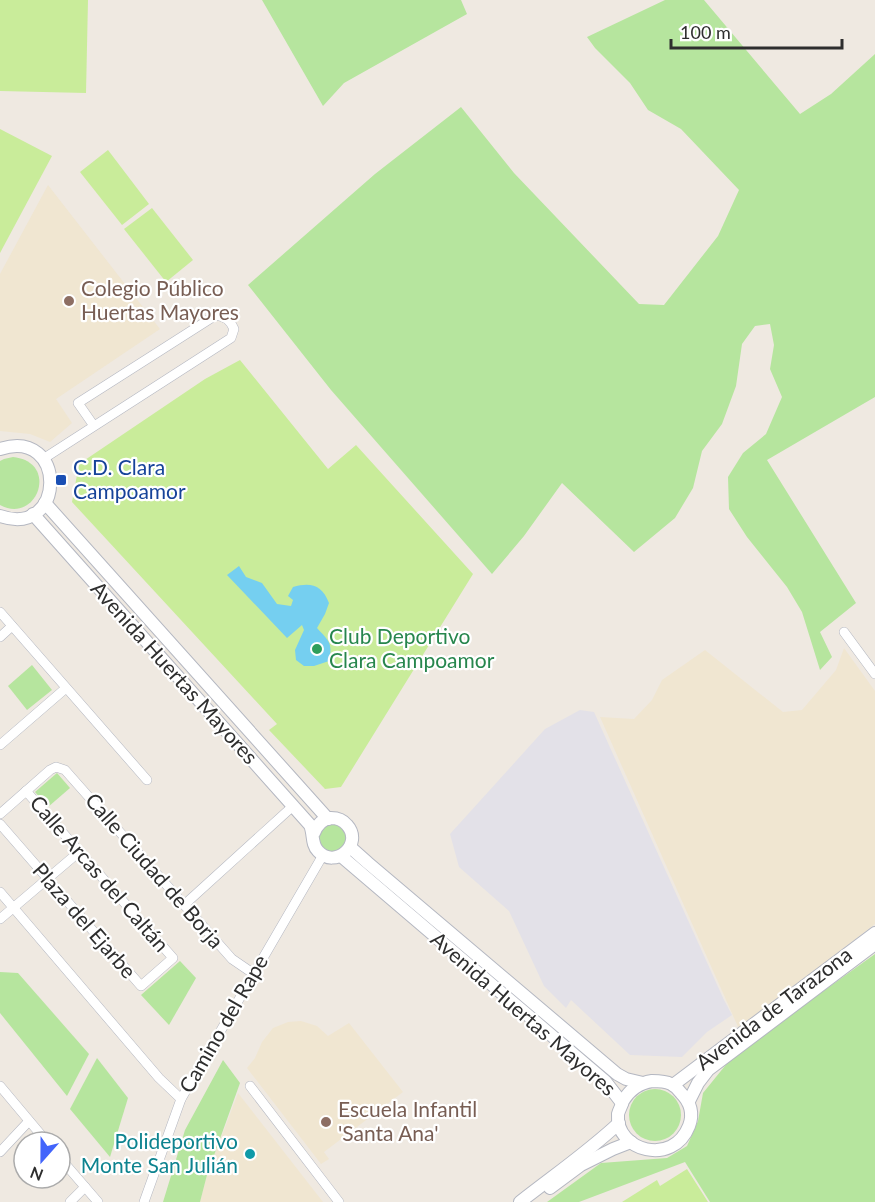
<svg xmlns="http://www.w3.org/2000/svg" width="875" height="1202" font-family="Lato,sans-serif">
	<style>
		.industrial { fill: #e3e1e8 }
		.education { fill: #f0e6d1 }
		.green { fill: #b6e59e }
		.pitch { fill: #c9ec9a }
		.water { fill: #75cff0 }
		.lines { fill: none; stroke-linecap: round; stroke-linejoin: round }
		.street-casing { stroke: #b4b7c1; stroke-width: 10 }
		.secondary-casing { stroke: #b4b7c1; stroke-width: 14 }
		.street { stroke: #fff; stroke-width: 9 }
		.secondary { stroke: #fff; stroke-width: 12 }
		.education-dot { fill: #8d6e63; stroke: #fff; stroke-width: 2 }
		.transit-dot { fill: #1a4fb4; stroke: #fff; stroke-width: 2 }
		.leisure-dot { fill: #2e9e5b; stroke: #fff; stroke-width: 2 }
		.culture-dot { fill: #0f9aa8; stroke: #fff; stroke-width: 2 }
		.labels { text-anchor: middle; stroke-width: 4.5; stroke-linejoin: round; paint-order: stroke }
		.education-label { font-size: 21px; fill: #785e54; stroke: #fff; text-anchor: start }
		.transit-label { font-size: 21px; fill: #164399; stroke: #fff; text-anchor: start }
		.leisure-label { font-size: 21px; fill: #27864d; stroke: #fff; text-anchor: start }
		.street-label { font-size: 21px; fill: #2e2e2e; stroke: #fff }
		.culture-label { font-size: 21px; fill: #0d838f; stroke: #fff; text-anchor: end }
	</style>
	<rect width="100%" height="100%" fill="#efe9e1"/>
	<polygon class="industrial" points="580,710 594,712 724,1000 732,1015 707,1032 682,1057 630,1055 571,1000 566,1008 544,986 509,911 459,867 450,834 545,729"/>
	<g class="education">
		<polygon points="48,185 160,329 56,399 72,423 50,442 30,434 0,431 0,274"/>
		<polygon points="844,648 875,691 875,924 739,1029 600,717 634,719 652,700 662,680 705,650 783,712 802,710 836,670"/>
		<polygon points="301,1021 317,1026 328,1036 349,1023 403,1092 324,1152 329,1159 321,1164 247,1068 255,1058 262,1042 273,1028 288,1022"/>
		<polygon points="238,1093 323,1202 200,1202 207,1175"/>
	</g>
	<g class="green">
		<polygon points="262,0 461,0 467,14 344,83 323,106"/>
		<polygon points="665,0 704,0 800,114 831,94 875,54 875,397 767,460 856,603 820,632 832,657 820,670 802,612 787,587 747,537 729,509 728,477 743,453 766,434 782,397 770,369 774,345 770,324 755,326 742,344 736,386 722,424 702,451 693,488 675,518 634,552 562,483 524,536 492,574 331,390 248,285 375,174 461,107 514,173 639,304 664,305 718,236 739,190 681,129 648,110 630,83 595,48 587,37"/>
		<path d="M13,457C60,462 37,525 0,505V461L4,459Z"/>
		<polygon points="32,665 52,690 27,710 8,686"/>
		<polygon points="57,773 70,788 48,807 35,792"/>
		<circle cx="332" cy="838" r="14"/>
		<polygon points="875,954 875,1202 710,1202 685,1162 579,1202 547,1202 601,1163 667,1158 687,1146 698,1121 703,1093 733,1056"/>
		<polygon points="180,961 196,978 169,1025 141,995"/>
		<polygon points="0,972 18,973 89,1054 67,1096 0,1013"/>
		<polygon points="97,1058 128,1098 110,1157 70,1109"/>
		<polygon points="223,1060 240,1083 207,1175 200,1202 163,1202 185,1130"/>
		<circle cx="655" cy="1115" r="26"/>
	</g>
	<g class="pitch">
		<polygon points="0,0 88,0 86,93 0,91"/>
		<polygon points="0,129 52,156 0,253"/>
		<polygon points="108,150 149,204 122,225 80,172"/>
		<polygon points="152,208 193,260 166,282 124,229"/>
		<polygon points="240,360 328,469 356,445 473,574 341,787 325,789 269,730 277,724 72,502 79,464 205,379"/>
		<polygon points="687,1169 708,1202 622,1202 657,1180 660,1186"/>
	</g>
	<path class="water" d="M239,566L246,577L262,583L277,604L291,606L293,600L288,596L293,587C311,582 322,585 329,603L325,614L317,628C329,641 333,643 329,661L314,666H304L296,660L295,650L304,630L302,625L287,638L227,575Z"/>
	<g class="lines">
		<g class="street-casing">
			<g id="street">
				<path d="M43,459L231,338L234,329C230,320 226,317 216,315L78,403L94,426"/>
				<polyline points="0,612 147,780"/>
				<polyline points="844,632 875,674"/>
				<polyline points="0,637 12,626"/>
				<polyline points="0,745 66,688"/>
				<polyline points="0,814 50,770 56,767 65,770 232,959 254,974"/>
				<polyline points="0,824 141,986 173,958 26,791"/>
				<polyline points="0,892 159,1078 181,1099"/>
				<polyline points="184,905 293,806"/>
				<polyline points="0,919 79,852"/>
				<polyline points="0,1086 47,1142"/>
				<polyline points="250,1086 339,1202"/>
				<polyline points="0,1152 29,1121"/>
				<polyline points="60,1158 98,1202"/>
				<polyline points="70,1202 85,1187"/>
				<polyline points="144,1202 181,1099 323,855"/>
			</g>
		</g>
		<g class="secondary-casing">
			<g id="secondary">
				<path d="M0,449C68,427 66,539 0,516"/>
				<polyline points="45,503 328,819"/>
				<path d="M33,514L310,825C314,834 311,844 318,851C335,870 364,844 347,825C343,820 337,818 331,818C322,819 317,825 314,833"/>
				<polyline points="350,847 368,863 617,1074 626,1079 643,1083"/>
				<polyline points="341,856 605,1081 622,1103"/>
				<path d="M652,1081C659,1081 665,1081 671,1084C675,1086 678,1089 681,1093C690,1102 694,1113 689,1126C673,1167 615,1151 618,1114C619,1110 622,1105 623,1101C630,1089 639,1083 652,1081Z"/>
				<polyline points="673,1085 875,933"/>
				<polyline points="689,1101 698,1083 708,1070 875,944"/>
				<polyline points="550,1188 581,1165 613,1149 631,1142"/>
				<path d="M520,1202C553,1176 588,1152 619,1123"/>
			</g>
		</g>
		<use href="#street" class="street"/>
		<use href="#secondary" class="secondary"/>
	</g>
	<g class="education-dot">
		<circle cx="69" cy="301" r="6"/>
		<circle cx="326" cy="1122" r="6"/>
	</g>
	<rect class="transit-dot" x="55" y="474" width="12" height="12" rx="3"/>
	<circle class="leisure-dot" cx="317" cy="649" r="6"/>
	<circle class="culture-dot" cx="250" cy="1154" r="6"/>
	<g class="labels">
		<g class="education-label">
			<text x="81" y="296">Colegio Público<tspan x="81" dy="24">Huertas Mayores</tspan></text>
			<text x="338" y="1117">Escuela Infantil<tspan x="338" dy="24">'Santa Ana'</tspan></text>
		</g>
		<g class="transit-label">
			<text x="73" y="475">C.D. Clara<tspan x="73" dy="24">Campoamor</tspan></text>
		</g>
		<g class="leisure-label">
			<text x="329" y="644">Club Deportivo<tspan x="329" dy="24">Clara Campoamor</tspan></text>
		</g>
		<g class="street-label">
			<text transform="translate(174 673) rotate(48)" y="7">Avenida Huertas Mayores</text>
			<text transform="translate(154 871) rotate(49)" y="7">Calle Ciudad de Borja</text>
			<text transform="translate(99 874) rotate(49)" y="7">Calle Arcas del Caltán</text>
			<text transform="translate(84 921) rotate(49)" y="7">Plaza del Ejarbe</text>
			<text transform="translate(774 1009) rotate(-37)" y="7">Avenida de Tarazona</text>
			<text transform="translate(523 1014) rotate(41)" y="7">Avenida Huertas Mayores</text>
			<text transform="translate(224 1024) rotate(-60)" y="7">Camino del Rape</text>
		</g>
		<g class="culture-label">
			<text x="238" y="1149">Polideportivo<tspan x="238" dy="24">Monte San Julián</tspan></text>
		</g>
	</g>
	<g transform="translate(42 1160) rotate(201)"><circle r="28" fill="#ffffff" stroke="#ababab" stroke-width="1.5"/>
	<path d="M0-4.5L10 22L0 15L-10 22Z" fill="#4264fb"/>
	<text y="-9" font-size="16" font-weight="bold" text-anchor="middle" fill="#2e2e2e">N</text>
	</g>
	<path d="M671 39v9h171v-9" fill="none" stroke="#2e2e2e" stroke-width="3"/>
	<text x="680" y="39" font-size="18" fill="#2e2e2e" stroke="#ffffff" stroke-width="4.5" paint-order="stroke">100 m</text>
</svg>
